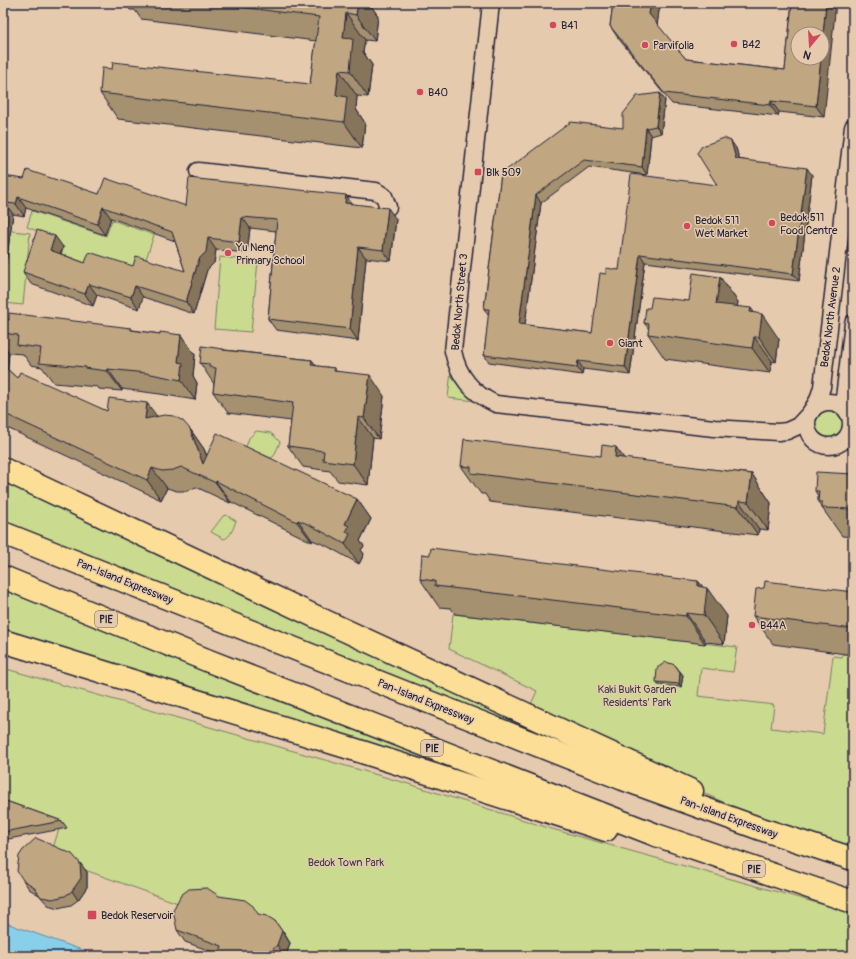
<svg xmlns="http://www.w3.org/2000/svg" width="856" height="959" font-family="Pangolin,sans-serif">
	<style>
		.green { fill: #cada8e; stroke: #767e64 }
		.water { fill: #88d0e9; stroke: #5f8aa3 }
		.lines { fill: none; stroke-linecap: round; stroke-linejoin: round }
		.minor-casing { stroke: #22223b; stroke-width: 19 }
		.highway-casing { stroke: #22223b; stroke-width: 25 }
		.minor { stroke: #e6caad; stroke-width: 16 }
		.highway { stroke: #fcde96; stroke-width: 22 }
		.wall { fill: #a5906f; stroke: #22223b }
		.shaded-wall { fill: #86755a; stroke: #22223b }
		.building { fill: #c0a781; stroke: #22223b }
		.poi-dot { fill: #d1495b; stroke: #e6caad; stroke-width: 1.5 }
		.labels { text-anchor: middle; stroke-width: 3; stroke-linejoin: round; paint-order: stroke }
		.shield { fill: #e6caad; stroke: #5d545d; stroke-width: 1 }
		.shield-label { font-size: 10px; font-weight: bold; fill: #22223b }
		.poi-label { font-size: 11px; fill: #22223b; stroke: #e6caad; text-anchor: start }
		.street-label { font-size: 11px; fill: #22223b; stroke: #e6caad }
		.park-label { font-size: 11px; fill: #3b3e47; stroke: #e6caad }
	</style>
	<rect width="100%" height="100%" fill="#e6caad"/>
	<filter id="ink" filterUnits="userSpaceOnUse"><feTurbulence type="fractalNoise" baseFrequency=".025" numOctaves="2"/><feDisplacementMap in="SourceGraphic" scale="8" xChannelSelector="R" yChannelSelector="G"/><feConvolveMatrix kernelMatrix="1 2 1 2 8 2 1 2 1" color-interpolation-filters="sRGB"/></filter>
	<g filter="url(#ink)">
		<g class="green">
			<polygon points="32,211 106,236 112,220 154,235 140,277 93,273 59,261 64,247 37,237 37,231 27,227"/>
			<polygon points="3,230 30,233 23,305 3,303"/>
			<polygon points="220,257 258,261 251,332 214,329"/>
			<polygon points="453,353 495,403 448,398"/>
			<path d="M825,402C835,401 840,404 847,411C856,438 813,465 807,425Z"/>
			<polygon points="256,431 271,433 280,442 274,456 271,458 246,447 249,438"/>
			<polygon points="3,470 812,846 3,533"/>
			<path d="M226,515L236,521C233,528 231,537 224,539L211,532L223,516Z"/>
			<polygon points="3,577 628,836 3,640"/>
			<polygon points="453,614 737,647 733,672 701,668 698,696 774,705 771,728 823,734 833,656 842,657 843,654 853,655 853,855 817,846 528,711 537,691 449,649"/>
			<polygon points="3,668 409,784 552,829 853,913 853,956 286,956 290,943 284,933 189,907 85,870 52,851 60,826 3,806"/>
		</g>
		<polygon class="water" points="3,922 99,956 18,956 3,950"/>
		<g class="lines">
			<g class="minor-casing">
				<g id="minor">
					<path d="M491,3L453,351C458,376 473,394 496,404L714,428L778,432L787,431L798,426L811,412"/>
					<polyline points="198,171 376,191 384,196 388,207"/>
					<circle cx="829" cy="424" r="22"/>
					<polyline points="812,410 818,400 822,387 853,127"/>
					<polyline points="847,410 844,398 853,323"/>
				</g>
			</g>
			<g class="highway-casing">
				<g id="highway">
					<polyline points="3,469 327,622 692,791"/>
					<polyline points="3,533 623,779 758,828 853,859"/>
					<polyline points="3,577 209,661 656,835 853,902"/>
					<polyline points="3,641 356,750 606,830"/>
				</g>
			</g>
			<use href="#minor" class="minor"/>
			<use href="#highway" class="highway"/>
		</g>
		<g class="wall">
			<polygon points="126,3 369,3 378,16 375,41 365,40 363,52 372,65 368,97 357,96 356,109 365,123 362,148 118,119 100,93 310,84 316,41 141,19 135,10 130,10"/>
			<polygon points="613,3 660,3 657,25 686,59 785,70 792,3 824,117 779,112 778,116 672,104 618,38 610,26"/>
			<polygon points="665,100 661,133 651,136 647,175 589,167 541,203 525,325 592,333 606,274 619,270 717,185 736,148 739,159 812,175 799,281 645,262 630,375 583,369 582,375 489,362 484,355 489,315 484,309 501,174 623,128"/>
			<polygon points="3,176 99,194 186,206 351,204 396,219 391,261 366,258 358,341 276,330 268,319 276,231 250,228 247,253 216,250 214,263 207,270 194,314 143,297 139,309 97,295 93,306 31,284 23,272 63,247 61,254 85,263 185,271 175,241 111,218 105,235 26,208 24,216 13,214 4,277 3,277"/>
			<polygon points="720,277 738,302 737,306 754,313 779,339 776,362 772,361 770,373 665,359 648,334 649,329 644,323 650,308 689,301"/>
			<polygon points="3,319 133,330 160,334 181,335 195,355 193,376 197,383 195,400 160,394 122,389 122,391 99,389 98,387 54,383 42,367 31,365 23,354 9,353 7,369 17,378 107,411 157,416 190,429 204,449 207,456 357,499 371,519 360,541 364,546 361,550 364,554 359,564 325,545 312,540 312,542 231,502 230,503 196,487 187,491 177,491 167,488 161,500 3,426"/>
			<polygon points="223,349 225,350 312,360 316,366 334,368 336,371 384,396 379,439 373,438 368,485 338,481 330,471 303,467 288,446 291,421 228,413 213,392 214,384 200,363"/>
			<polygon points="624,459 752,474 771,503 768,530 759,529 758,535 490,502 485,494 481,494 461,466"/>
			<polygon points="853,474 853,537 842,536 822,508 822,507 818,502 818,496 815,491"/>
			<polygon points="420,579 698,581 703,587 727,616 724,644 706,642 705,644 455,614 451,608 439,607"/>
			<polygon points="853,592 853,655 773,644 753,616"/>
			<polygon points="675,665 683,675 681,687 658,685 656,682"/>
			<polygon points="3,800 62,821 67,828 3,840"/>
			<polygon points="80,863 87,872 87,887 78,900 71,905 58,908 48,905 39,895 29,889 23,880"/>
			<polygon points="259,915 284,933 290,943 286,956 219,956 219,954 185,942 177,930"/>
		</g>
		<g class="shaded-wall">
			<polygon points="358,3 369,3 378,16 375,41 356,15"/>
			<polygon points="651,3 660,3 657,26 649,14"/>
			<polygon points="826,3 836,3 824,117 816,106 821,58 822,58 822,45"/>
			<polygon points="346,13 365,40 363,52 372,65 368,97 350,71 343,38"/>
			<polygon points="339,70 357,96 356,109 365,123 362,148 344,122 336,95"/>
			<polygon points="660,93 665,100 661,133 656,126"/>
			<polygon points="771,101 779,112 778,116 770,105"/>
			<polygon points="646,128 651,136 647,175 642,167"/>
			<polygon points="731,141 736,148 741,166 736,159"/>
			<polygon points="807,168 812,175 799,281 793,274"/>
			<polygon points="346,195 354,207 345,203"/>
			<polygon points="536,195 541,203 524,332 519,324"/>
			<polygon points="18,197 26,208 24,216 16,204"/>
			<polygon points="5,203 13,214 4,277 3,275 3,216"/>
			<polygon points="103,207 111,218 105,235 97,224"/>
			<polygon points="388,208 396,219 391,261 383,250"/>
			<polygon points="242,217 250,228 247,253 239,242"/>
			<polygon points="55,236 63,247 58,261 50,250"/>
			<polygon points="208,238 216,250 214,263 207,270 194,314 186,302 199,259"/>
			<polygon points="358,247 366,258 358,341 350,329"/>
			<polygon points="640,254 645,262 630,375 625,367"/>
			<polygon points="720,277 738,302 734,329 716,304"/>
			<polygon points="89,284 97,295 93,306 85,294"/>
			<polygon points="135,286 143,297 139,309 131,297"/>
			<polygon points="751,308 761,322 762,314 779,339 776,362 759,337 750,312"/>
			<polygon points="181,335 195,355 193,376 197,383 195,400 181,380 178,362"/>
			<polygon points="754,337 772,361 770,373 752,348"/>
			<polygon points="3,343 9,353 7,377 3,372"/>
			<polygon points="312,360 327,381 311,365"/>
			<polygon points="578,361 583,369 582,375 577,367"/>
			<polygon points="108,369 122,389 122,391 107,371"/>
			<polygon points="370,375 384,396 379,439 364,418"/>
			<polygon points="147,403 162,423 145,419"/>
			<polygon points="358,417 373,438 368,485 353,464"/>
			<polygon points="190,429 204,449 216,482 231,502 230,503 203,464"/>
			<polygon points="616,447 636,475 615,457"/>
			<polygon points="152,468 167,488 161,500 147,480"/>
			<polygon points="752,474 771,503 768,530 748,502"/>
			<polygon points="357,499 371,519 360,541 364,546 361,550 364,554 359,564 345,544 345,524"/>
			<polygon points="739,501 759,529 758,535 738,507"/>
			<polygon points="298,520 312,540 312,542 297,522"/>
			<polygon points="698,581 707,592 707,588 727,616 724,644 704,615 698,586"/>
			<polygon points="686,613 706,642 705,644 686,616"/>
			<polygon points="680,672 683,675 681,687 679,684"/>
			<polygon points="80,863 87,872 87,887 78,900 72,891"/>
			<polygon points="275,921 290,943 286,956 285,956 277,945"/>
		</g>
		<g class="building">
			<polygon points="208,3 358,3 356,15 346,13 343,38 353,39 350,71 339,70 336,95 347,97 344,122 100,93 102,68 112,69 113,62 310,84 319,17"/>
			<polygon points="613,3 651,3 649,14 686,59 785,70 792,3 826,3 822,45 822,34 798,34 798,58 821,58 816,106 771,101 770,105 664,93 610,26"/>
			<polygon points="660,93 656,126 646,128 642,167 584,160 536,195 519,324 592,333 600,273 606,274 606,268 619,270 631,174 717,185 697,153 702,146 724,138 731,141 736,159 807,168 793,274 640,254 625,367 578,361 577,367 484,355 489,309 484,309 501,174 571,122 623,128 623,114 637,96"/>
			<polygon points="27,170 99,194 105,178 186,206 189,178 346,195 345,203 388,208 383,250 358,247 350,329 268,319 277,220 242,217 239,242 208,238 206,252 199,259 186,302 135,286 131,297 89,284 85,294 23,272 37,230 55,236 50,250 85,263 89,252 133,266 136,256 185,271 172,232 103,207 97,224 18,197 16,204 5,203 3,216 3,176 24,179"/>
			<polygon points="693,273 720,277 716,304 751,308 750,312 762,314 759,337 754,337 752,348 648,334 649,324 644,323 646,308 650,308 652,297 689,301"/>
			<polygon points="9,313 131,328 131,330 160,334 160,332 181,335 178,362 183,363 181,380 146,373 108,369 107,371 85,368 86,367 39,363 41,348 17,345 18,335 3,333 3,319 9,320"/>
			<polygon points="202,346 223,349 223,350 312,360 311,365 334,368 334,371 370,375 364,418 358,417 353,464 323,460 324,451 288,446 293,403 213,392 216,368 209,367 209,364 200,363"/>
			<polygon points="3,367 6,368 17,378 20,372 107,411 109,398 147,403 145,419 164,415 174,416 183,421 190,429 203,464 217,433 357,499 345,524 349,526 346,532 350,534 345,544 310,525 298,520 297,522 216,481 216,483 181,467 173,470 162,471 152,468 147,480 3,413"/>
			<polygon points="464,439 601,456 602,445 616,447 615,457 752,474 748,502 739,501 738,507 471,473 471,467 461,466"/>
			<polygon points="816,472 853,474 853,509 822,508 822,502 818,502 819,491 815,491"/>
			<polygon points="431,548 698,581 698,586 707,588 704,615 686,613 686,616 435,586 435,581 420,579 422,554 430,555"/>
			<polygon points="765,581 853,592 853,629 753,616 756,589 764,588"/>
			<polygon points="666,662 675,665 680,672 679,684 656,682 657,668"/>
			<polygon points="3,800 62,821 3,832"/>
			<polygon points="36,838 72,854 80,863 81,878 72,891 65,896 52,899 41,897 33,886 23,880 17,871 19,856 23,850"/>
			<polygon points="207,888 219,896 245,900 253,906 258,914 267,916 275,921 282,931 277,945 269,954 263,956 219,956 222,946 177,930 173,910 181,895 189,889"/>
		</g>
	</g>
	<g class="poi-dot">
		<circle cx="553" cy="25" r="4"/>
		<circle cx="734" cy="44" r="4"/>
		<circle cx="645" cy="45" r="4"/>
		<circle cx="420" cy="92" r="4"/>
		<rect x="474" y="168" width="8" height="8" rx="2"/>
		<circle cx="772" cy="223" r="4"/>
		<circle cx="687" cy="226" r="4"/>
		<circle cx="228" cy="253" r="4"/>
		<circle cx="610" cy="343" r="4"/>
		<circle cx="752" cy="625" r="4"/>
		<rect x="87" y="910" width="10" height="10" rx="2"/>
	</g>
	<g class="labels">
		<g class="shield">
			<rect x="95" y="611" width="22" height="16" rx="3"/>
			<rect x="421" y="740" width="22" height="16" rx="3"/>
			<rect x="743" y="861" width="22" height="16" rx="3"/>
		</g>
		<g class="shield-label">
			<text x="106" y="623">PIE</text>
			<text x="432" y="752">PIE</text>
			<text x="754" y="873">PIE</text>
		</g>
		<g class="poi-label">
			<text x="561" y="29">B41</text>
			<text x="742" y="48">B42</text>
			<text x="653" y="49">Parvifolia</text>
			<text x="428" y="96">B40</text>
			<text x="486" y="176">Blk 509</text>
			<text x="780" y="221">Bedok 511<tspan x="780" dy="13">Food Centre</tspan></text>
			<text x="695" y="224">Bedok 511<tspan x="695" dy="13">Wet Market</tspan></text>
			<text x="236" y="251">Yu Neng<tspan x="236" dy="13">Primary School</tspan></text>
			<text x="618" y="347">Giant</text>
			<text x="760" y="629">B44A</text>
			<text x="101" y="919">Bedok Reservoir</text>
		</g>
		<g class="street-label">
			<text transform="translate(459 302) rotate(-85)" y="4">Bedok North Street 3</text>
			<text transform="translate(830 317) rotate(-83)" y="4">Bedok North Avenue 2</text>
			<text transform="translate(125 581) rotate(22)" y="4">Pan-Island Expressway</text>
			<text transform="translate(426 701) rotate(22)" y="4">Pan-Island Expressway</text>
			<text transform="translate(729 817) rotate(20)" y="4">Pan-Island Expressway</text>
		</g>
		<g class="park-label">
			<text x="637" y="693">Kaki Bukit Garden<tspan x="637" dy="13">Residents' Park</tspan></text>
			<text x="346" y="866">Bedok Town Park</text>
		</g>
	</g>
	<rect width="856" height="959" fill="none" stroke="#e6caad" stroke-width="16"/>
	<rect x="8" y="8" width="840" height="943" fill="none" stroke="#22223b" stroke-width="1.5" filter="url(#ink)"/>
	<g transform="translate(810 46) rotate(198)"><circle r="19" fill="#e6caad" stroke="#98877f"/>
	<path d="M0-3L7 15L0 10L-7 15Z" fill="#d1495b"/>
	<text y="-6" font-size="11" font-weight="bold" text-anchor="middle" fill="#22223b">N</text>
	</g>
</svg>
